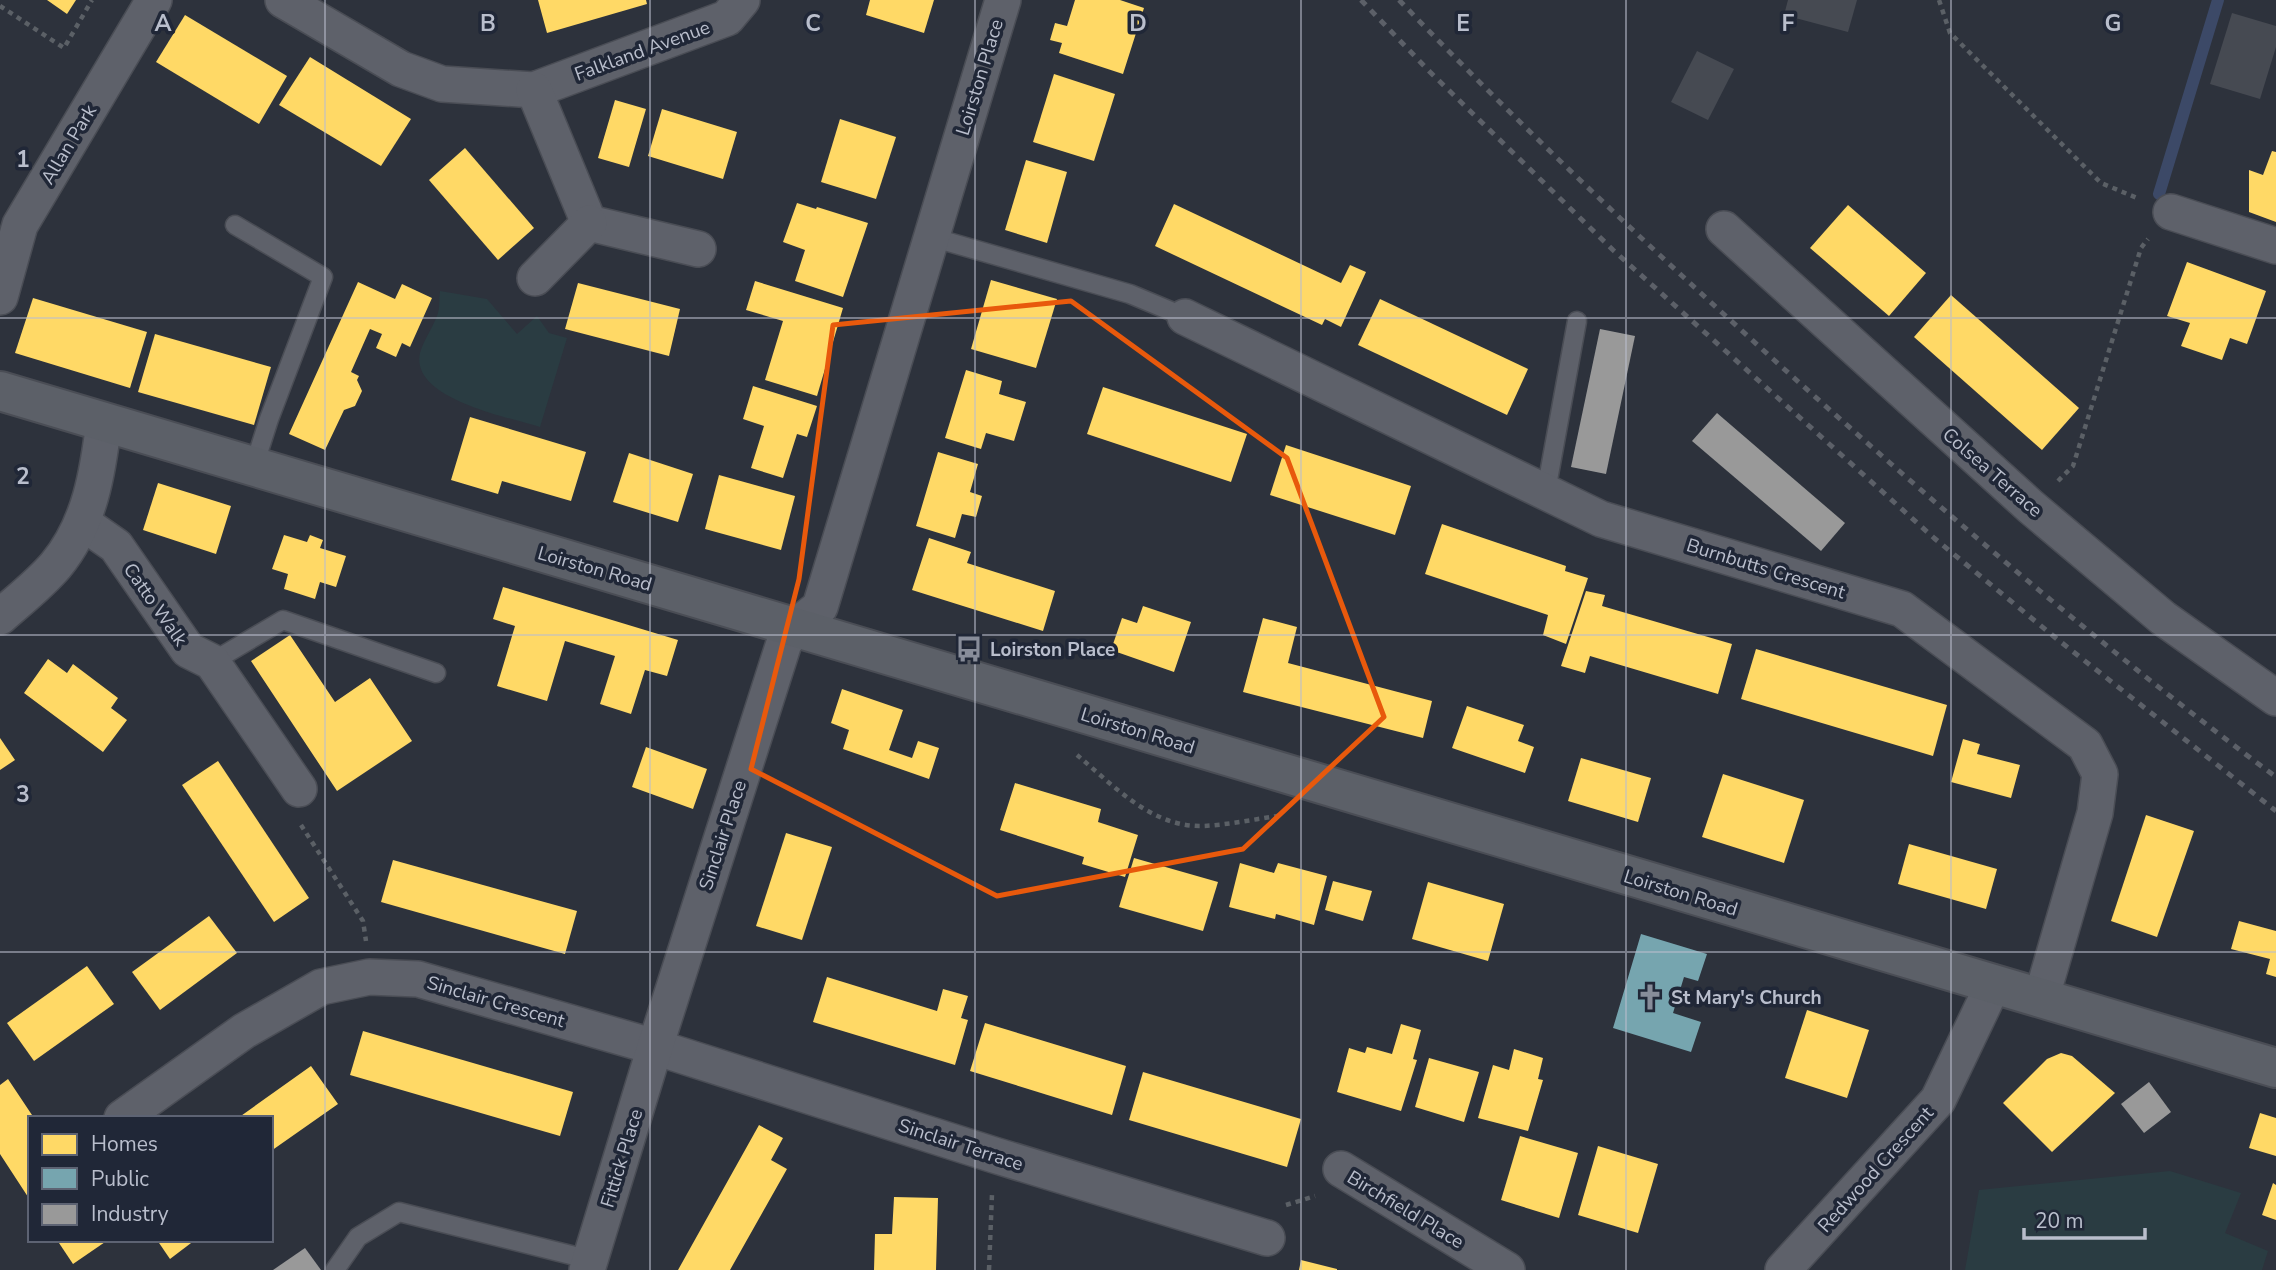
<svg xmlns="http://www.w3.org/2000/svg" width="2276" height="1270" font-family="'Nunito Sans',sans-serif">
	<style>
		.green { fill: #2a3c42 }
		.homes { fill: #ffd966 }
		.public { fill: #76a5af }
		.industry { fill: #999 }
		.lines { fill: none; stroke-linecap: round; stroke-linejoin: round }
		.stream { stroke: #3c4967; stroke-width: 12 }
		.building { fill: #464a52 }
		.lane-casing { stroke: #4a4d55; stroke-width: 21 }
		.street-casing { stroke: #4a4d55; stroke-width: 38 }
		.secondary-casing { stroke: #4a4d55; stroke-width: 42 }
		.path { stroke: #5b6066; stroke-width: 4.5; stroke-dasharray: 5 5; stroke-linecap: butt }
		.lane { stroke: #5e616a; stroke-width: 18 }
		.street { stroke: #5e616a; stroke-width: 35 }
		.secondary { stroke: #5c6068; stroke-width: 38 }
		.rail { stroke: #5c6068; stroke-width: 5; stroke-dasharray: 7 7; stroke-linecap: butt }
		.marked { fill: none; stroke: #e8590c; stroke-width: 5; stroke-linejoin: round }
		.grid { fill: none; stroke: #b9becc; stroke-width: 2; stroke-opacity: 0.55 }
		.labels { text-anchor: middle; stroke-width: 7; stroke-linejoin: round; paint-order: stroke }
		.street-label { font-size: 19px; fill: #b9becc; stroke: #202737 }
		.poi-label { font-size: 19px; font-weight: bold; fill: #b9becc; stroke: #202737; text-anchor: start }
		.grid-label { font-size: 23px; text-anchor: middle; font-weight: bold; fill: #b9becc; stroke: #202737; stroke-width: 7; stroke-linejoin: round; paint-order: stroke }
	</style>
	<rect width="100%" height="100%" fill="#2d323c"/>
	<g class="green">
		<path d="M440,291L487,299L517,334L537,316L549,333L567,338L540,427C509,417 410,399 420,353C424,339 434,326 438,313C440,306 439,298 440,291Z"/>
		<polygon points="2170,1171 2241,1193 2225,1233 2268,1251 2262,1270 1965,1270 1979,1190"/>
	</g>
	<g class="homes">
		<polygon points="47,0 76,0 67,14"/>
		<polygon points="538,0 646,0 647,4 547,33"/>
		<polygon points="870,0 934,0 924,33 866,15"/>
		<polygon points="1075,0 1120,0 1144,8 1123,74 1059,53 1062,43 1050,40 1055,23 1067,26"/>
		<polygon points="185,15 287,76 259,124 156,62"/>
		<polygon points="310,57 411,119 381,166 279,105"/>
		<polygon points="1054,74 1115,94 1094,161 1033,142"/>
		<polygon points="615,100 646,109 629,167 598,158"/>
		<polygon points="662,109 737,132 723,179 648,156"/>
		<polygon points="840,119 896,137 876,199 821,182"/>
		<polygon points="465,148 534,228 498,260 429,180"/>
		<polygon points="2272,151 2276,152 2276,222 2249,212 2249,170 2263,175"/>
		<polygon points="1026,160 1067,172 1047,243 1005,230"/>
		<polygon points="797,203 816,209 817,207 868,223 843,297 795,281 805,250 783,242"/>
		<polygon points="1174,204 1341,283 1350,265 1366,272 1341,327 1325,319 1322,325 1155,246"/>
		<polygon points="1848,205 1926,273 1889,316 1810,248"/>
		<polygon points="2187,262 2266,291 2247,344 2230,338 2222,360 2181,346 2190,323 2167,316"/>
		<polygon points="991,280 1057,299 1036,368 971,349"/>
		<polygon points="755,281 843,308 817,396 765,380 783,321 746,310"/>
		<polygon points="358,282 395,299 402,284 432,298 410,347 402,343 396,357 376,348 382,334 370,329 351,372 359,376 357,380 362,391 355,406 344,410 325,450 289,434"/>
		<polygon points="578,283 680,309 669,356 565,329"/>
		<polygon points="1951,295 2079,408 2042,450 1914,337"/>
		<polygon points="33,298 147,332 130,388 15,353"/>
		<polygon points="1380,299 1528,369 1507,415 1358,345"/>
		<polygon points="155,334 271,367 254,425 138,392"/>
		<polygon points="966,370 1002,381 999,394 1026,402 1014,441 986,433 981,449 945,438"/>
		<polygon points="753,386 817,406 807,437 797,434 783,478 751,468 764,426 743,419"/>
		<polygon points="1103,387 1247,434 1231,482 1087,434"/>
		<polygon points="470,417 586,452 571,501 502,481 498,494 451,480"/>
		<polygon points="1286,445 1411,486 1395,535 1270,495"/>
		<polygon points="938,452 978,464 970,492 982,496 976,517 962,514 955,538 916,526"/>
		<polygon points="629,453 693,474 678,522 613,502"/>
		<polygon points="719,475 795,496 781,550 705,529"/>
		<polygon points="158,483 231,506 216,554 143,530"/>
		<polygon points="1442,524 1566,566 1565,571 1588,578 1566,644 1543,635 1548,615 1425,574"/>
		<polygon points="284,535 307,542 310,535 323,540 320,548 346,556 336,587 320,582 315,599 284,589 288,574 272,569"/>
		<polygon points="929,538 971,552 967,563 1055,591 1043,631 912,590"/>
		<polygon points="503,587 678,640 667,676 645,670 631,714 600,704 615,656 565,641 547,701 497,686 515,626 493,619"/>
		<polygon points="1586,591 1605,595 1602,606 1732,644 1718,694 1590,656 1585,673 1561,666"/>
		<polygon points="1143,606 1191,622 1174,672 1111,650 1122,618 1137,623"/>
		<polygon points="1263,618 1297,627 1288,663 1432,701 1423,738 1243,692"/>
		<polygon points="290,635 335,702 370,678 412,741 337,791 251,661"/>
		<polygon points="1756,649 1947,705 1933,756 1741,699"/>
		<polygon points="48,659 67,673 73,664 118,698 111,708 127,720 103,752 24,693"/>
		<polygon points="842,689 903,710 889,750 912,758 918,741 939,748 929,779 843,749 849,730 831,723"/>
		<polygon points="1467,706 1524,725 1518,741 1534,747 1525,773 1452,748"/>
		<polygon points="0,738 15,760 0,770"/>
		<polygon points="1963,739 1980,744 1977,754 2020,765 2011,798 1951,782"/>
		<polygon points="646,747 707,769 693,809 632,787"/>
		<polygon points="1581,758 1651,778 1638,822 1568,801"/>
		<polygon points="218,761 309,898 274,922 182,785"/>
		<polygon points="1723,774 1804,800 1784,863 1702,837"/>
		<polygon points="1015,783 1101,809 1098,822 1138,835 1125,877 1082,864 1084,857 1000,830"/>
		<polygon points="2146,815 2194,831 2157,937 2111,921"/>
		<polygon points="786,833 832,847 802,940 756,926"/>
		<polygon points="1909,844 1997,869 1986,909 1898,884"/>
		<polygon points="1134,858 1218,882 1203,931 1119,907"/>
		<polygon points="393,860 577,911 565,954 381,902"/>
		<polygon points="1240,863 1274,873 1278,863 1327,876 1314,925 1276,914 1275,919 1229,907"/>
		<polygon points="1333,881 1372,891 1363,921 1325,910"/>
		<polygon points="1428,882 1504,904 1488,961 1412,939"/>
		<polygon points="209,916 237,953 160,1010 132,972"/>
		<polygon points="2239,921 2276,931 2276,977 2266,974 2270,959 2231,949"/>
		<polygon points="87,966 114,1004 34,1061 7,1023"/>
		<polygon points="827,977 937,1011 943,989 968,996 961,1018 968,1020 955,1065 813,1022"/>
		<polygon points="1807,1010 1869,1030 1847,1098 1785,1078"/>
		<polygon points="985,1023 1126,1066 1112,1115 970,1071"/>
		<polygon points="1401,1024 1421,1030 1413,1059 1417,1060 1401,1111 1337,1092 1349,1048 1365,1053 1367,1047 1392,1054"/>
		<polygon points="363,1031 573,1092 560,1136 350,1075"/>
		<polygon points="1514,1049 1543,1058 1538,1079 1543,1080 1528,1131 1478,1118 1493,1065 1509,1070"/>
		<polygon points="2061,1053 2072,1056 2115,1093 2052,1152 2003,1103 2047,1059"/>
		<polygon points="1429,1058 1479,1072 1464,1122 1415,1107"/>
		<polygon points="311,1066 338,1104 271,1151 271,1118 238,1118"/>
		<polygon points="1143,1072 1301,1119 1287,1167 1129,1120"/>
		<polygon points="8,1079 34,1118 30,1118 30,1200 0,1154 0,1085"/>
		<polygon points="2260,1113 2276,1118 2276,1156 2249,1148"/>
		<polygon points="759,1125 783,1138 771,1160 787,1169 730,1270 678,1270"/>
		<polygon points="1520,1136 1578,1153 1559,1218 1501,1200"/>
		<polygon points="1598,1146 1658,1164 1638,1233 1578,1215"/>
		<polygon points="2273,1183 2276,1185 2276,1220 2262,1215"/>
		<polygon points="894,1197 938,1198 936,1270 874,1270 875,1234 892,1234"/>
		<polygon points="57,1240 108,1240 73,1264"/>
		<polygon points="157,1240 195,1240 170,1259"/>
		<polygon points="1301,1260 1337,1269 1337,1270 1299,1270"/>
	</g>
	<polygon class="public" points="1641,934 1707,954 1698,981 1684,977 1673,1013 1701,1022 1691,1052 1613,1028"/>
	<g class="industry">
		<polygon points="1600,329 1635,336 1606,474 1571,467"/>
		<polygon points="1717,413 1845,523 1821,551 1692,441"/>
		<polygon points="2149,1082 2171,1112 2144,1133 2121,1104"/>
		<polygon points="305,1248 321,1270 273,1270"/>
	</g>
	<g class="lines">
		<polyline class="stream" points="2159,194 2218,0"/>
	</g>
	<g class="building">
		<polygon points="1788,0 1857,0 1848,32 1784,15"/>
		<polygon points="2232,13 2276,26 2276,47 2260,99 2210,84"/>
		<polygon points="1697,51 1734,69 1708,120 1671,102"/>
	</g>
	<g class="lines">
		<g class="lane-casing">
			<g id="lane">
				<polyline points="235,225 323,277 269,419 254,466"/>
				<polyline points="931,237 1130,294 1185,317"/>
				<polyline points="1546,491 1577,321"/>
				<polyline points="212,662 283,620 436,673"/>
				<polyline points="335,1270 358,1237 399,1212 591,1260"/>
			</g>
		</g>
		<g class="street-casing">
			<g id="street">
				<polyline points="283,0 401,69 442,84 534,90 727,18 742,0"/>
				<polyline points="534,90 589,223 698,249"/>
				<polyline points="2171,212 2276,246"/>
				<polyline points="1724,229 2031,507 2163,618 2276,698"/>
				<polyline points="535,278 589,223"/>
				<polyline points="0,297 20,225 154,0"/>
				<polyline points="1185,317 1601,519 1902,609 2085,745 2100,774 2095,813 2041,999"/>
				<polyline points="83,523 116,546 188,650 212,662 299,789"/>
				<path d="M0,617C19,600 40,584 56,565C90,524 98,472 104,421"/>
				<polyline points="122,1118 244,1031 321,987 369,977 418,979 655,1047 994,1155 1267,1238"/>
				<polyline points="1341,1169 1507,1270"/>
				<polyline points="587,1270 655,1047 784,643 795,627 820,607 1003,0"/>
				<polyline points="1783,1270 1938,1100 1993,985"/>
			</g>
		</g>
		<g class="secondary-casing">
			<polyline id="secondary" points="0,391 2276,1068"/>
		</g>
		<g class="path">
			<polyline points="1939,0 1950,33 2101,183 2137,198"/>
			<polyline points="0,6 64,48 92,0"/>
			<polyline points="2058,481 2073,466 2141,248 2148,239"/>
			<path d="M1077,755C1113,785 1151,827 1202,826C1228,825 1256,819 1283,815"/>
			<polyline points="301,825 363,921 366,941"/>
			<polyline points="1286,1205 1315,1196"/>
			<polyline points="989,1270 992,1194"/>
		</g>
		<use href="#lane" class="lane"/>
		<use href="#street" class="street"/>
		<use href="#secondary" class="secondary"/>
		<g class="rail">
			<polyline points="1361,0 1430,72 1613,250 1934,538 2057,639 2276,811"/>
			<path d="M1399,0C1519,125 1645,243 1773,359C1935,505 2101,647 2276,777"/>
		</g>
	</g>
	<path class="marked" d="M1071,301L1287,458L1384,717L1243,849L997,896L751,769L799,579L833,325Z"/>
	<path class="grid" d="M325,0V1270M650,0V1270M975,0V1270M1301,0V1270M1626,0V1270M1951,0V1270M0,318H2276M0,635H2276M0,952H2276"/>
	<defs>
		<g id="bus-bare" transform="scale(2.1)"><path d="M-5-6H5V4H4V6H2V4H-2V6H-4V4H-5ZM-3.5-4V0h7V-4ZM-3.5 1.2v1.5H-2V1.2ZM2 1.2v1.5H3.5V1.2Z" fill="#888d9a" stroke="#202737" stroke-width="2.5" paint-order="stroke"/></g>
		<g id="church-bare" transform="scale(2.1)"><path d="M-1.2-6h2.4v3.5h3.3v2.4h-3.3V6h-2.4V-.1h-3.3v-2.4h3.3Z" fill="#888d9a" stroke="#202737" stroke-width="2.5" paint-order="stroke"/></g>
	</defs>
	<g fill-rule="evenodd">
		<use href="#bus-bare" x="969" y="649"/>
		<use href="#church-bare" x="1650" y="997"/>
	</g>
	<g class="labels">
		<g class="street-label">
			<text transform="translate(642 50) rotate(-20)" y="7">Falkland Avenue</text>
			<text transform="translate(979 77) rotate(-73)" y="7">Loirston Place</text>
			<text transform="translate(68 144) rotate(-59)" y="7">Allan Park</text>
			<text transform="translate(1993 472) rotate(41)" y="7">Colsea Terrace</text>
			<text transform="translate(595 568) rotate(16)" y="7">Loirston Road</text>
			<text transform="translate(1766 568) rotate(17)" y="7">Burnbutts Crescent</text>
			<text transform="translate(156 604) rotate(55)" y="7">Catto Walk</text>
			<text transform="translate(1138 730) rotate(17)" y="7">Loirston Road</text>
			<text transform="translate(722 835) rotate(-72)" y="7">Sinclair Place</text>
			<text transform="translate(1681 892) rotate(17)" y="7">Loirston Road</text>
			<text transform="translate(496 1001) rotate(16)" y="7">Sinclair Crescent</text>
			<text transform="translate(961 1144) rotate(18)" y="7">Sinclair Terrace</text>
			<text transform="translate(621 1158) rotate(-73)" y="7">Fittick Place</text>
			<text transform="translate(1875 1169) rotate(-48)" y="7">Redwood Crescent</text>
			<text transform="translate(1406 1209) rotate(31)" y="7">Birchfield Place</text>
		</g>
		<g class="poi-label">
			<text x="990" y="656">Loirston Place</text>
			<text x="1671" y="1004">St Mary's Church</text>
		</g>
	</g>
	<g class="grid-label">
		<text x="163" y="31">A</text>
		<text x="488" y="31">B</text>
		<text x="813" y="31">C</text>
		<text x="1138" y="31">D</text>
		<text x="1463" y="31">E</text>
		<text x="1788" y="31">F</text>
		<text x="2113" y="31">G</text>
		<text x="23" y="167">1</text>
		<text x="23" y="484">2</text>
		<text x="23" y="802">3</text>
	</g>
	<rect x="28" y="1116" width="245" height="126" fill="#202737" stroke="#5d6373" stroke-width="2"/>
	<rect x="42" y="1134" width="35" height="21" fill="#ffd966" stroke="#5d6373" stroke-width="2"/>
	<text x="91" y="1151" font-size="21" fill="#b9becc">Homes</text>
	<rect x="42" y="1168" width="35" height="21" fill="#76a5af" stroke="#5d6373" stroke-width="2"/>
	<text x="91" y="1186" font-size="21" fill="#b9becc">Public</text>
	<rect x="42" y="1204" width="35" height="21" fill="#999999" stroke="#5d6373" stroke-width="2"/>
	<text x="91" y="1221" font-size="21" fill="#b9becc">Industry</text>
	<path d="M2024 1228v10h121v-10" fill="none" stroke="#b9becc" stroke-width="3.5"/>
	<text x="2035" y="1228" font-size="21" fill="#b9becc" stroke="#202737" stroke-width="5" paint-order="stroke">20 m</text>
</svg>
